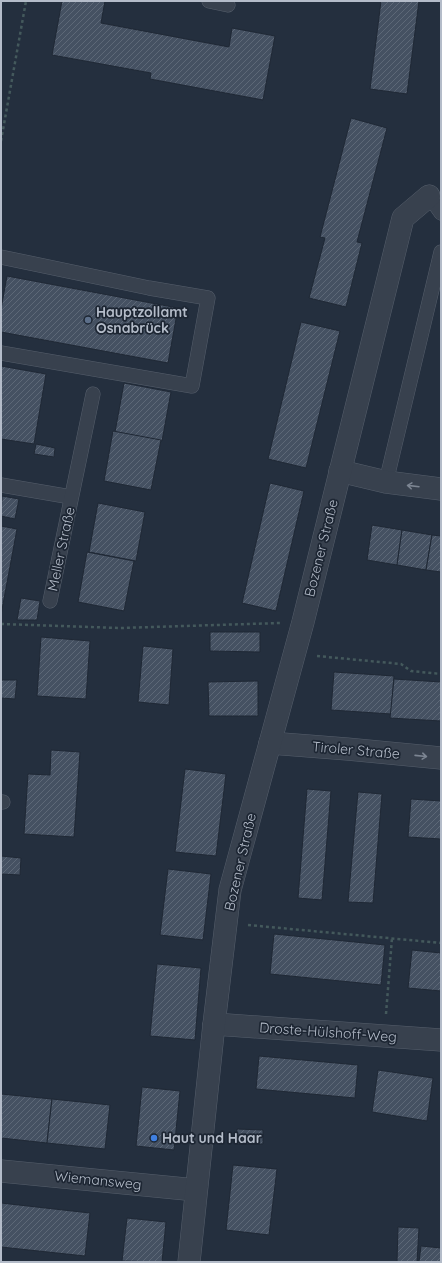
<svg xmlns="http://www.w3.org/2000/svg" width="442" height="1263" font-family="Quicksand,sans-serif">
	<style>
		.building { fill: url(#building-hatch); stroke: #1f2835 }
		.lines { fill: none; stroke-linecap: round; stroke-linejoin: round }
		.lane-casing { stroke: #565f6c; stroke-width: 15 }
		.street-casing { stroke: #565f6c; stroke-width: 23 }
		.path { stroke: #44595c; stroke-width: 2.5; stroke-dasharray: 3 3; stroke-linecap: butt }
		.lane { stroke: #38414e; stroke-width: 14 }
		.street { stroke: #38414e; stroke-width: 22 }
		.oneway { stroke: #7c8592 }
		.service-dot { fill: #5c6f8a; stroke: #1d2633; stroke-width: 1.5 }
		.shop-dot { fill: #3f7fe0; stroke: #1d2633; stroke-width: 1.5 }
		.labels { text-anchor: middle; stroke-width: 3.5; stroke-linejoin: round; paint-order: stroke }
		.poi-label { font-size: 14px; font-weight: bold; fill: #b4bcc9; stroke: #1d2633; text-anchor: start }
		.street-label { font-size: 14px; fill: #b4bcc9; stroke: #1d2633 }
	</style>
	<defs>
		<pattern id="building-hatch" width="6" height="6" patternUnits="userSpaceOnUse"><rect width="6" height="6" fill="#455162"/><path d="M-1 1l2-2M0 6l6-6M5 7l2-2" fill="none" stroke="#5d6877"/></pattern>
	</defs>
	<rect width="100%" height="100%" fill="#242f3e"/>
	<g class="building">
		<polygon points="62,1 105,1 101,23 229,47 232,28 275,36 263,100 150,79 151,73 52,55"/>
		<polygon points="381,1 419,1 407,94 370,89"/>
		<polygon points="351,118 387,128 357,242 362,243 346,307 309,298 325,238 320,237"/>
		<polygon points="7,276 178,308 168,363 1,332 1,309"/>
		<polygon points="301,322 340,331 306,468 268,459"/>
		<polygon points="1,366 46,374 34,444 1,439"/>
		<polygon points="124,383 171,392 162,441 115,432"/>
		<polygon points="113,431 161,440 151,490 104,481"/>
		<polygon points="36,444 55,448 54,457 34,454"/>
		<polygon points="270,483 304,491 276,611 242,603"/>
		<polygon points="2,496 19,499 15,519 1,516"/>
		<polygon points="98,503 145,512 136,561 89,552"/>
		<polygon points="372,525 402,530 397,565 367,560"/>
		<polygon points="1,526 17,529 1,615"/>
		<polygon points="402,530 432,535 426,570 397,565"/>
		<polygon points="432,535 441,536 441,572 426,570"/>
		<polygon points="87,552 134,561 124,611 78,602"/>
		<polygon points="21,598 40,601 37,620 17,620"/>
		<polygon points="210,632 260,632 260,652 210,651"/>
		<polygon points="41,637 90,641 86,699 37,696"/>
		<polygon points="143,646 173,649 169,705 138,702"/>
		<polygon points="334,672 394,676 391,714 331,710"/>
		<polygon points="394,679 441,682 441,721 390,718"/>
		<polygon points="1,680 17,680 15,699 1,698"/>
		<polygon points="258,681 258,716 209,716 208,682"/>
		<polygon points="51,750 80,752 74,837 24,834 28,774 50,775"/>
		<polygon points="185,769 226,774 216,856 175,852"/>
		<polygon points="307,789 331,791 322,900 298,898"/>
		<polygon points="358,792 382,794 373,903 348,902"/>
		<polygon points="411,799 441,801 441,839 408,837"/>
		<polygon points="1,856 21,858 20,875 1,874 1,885"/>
		<polygon points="168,869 211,874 203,940 160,935"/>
		<polygon points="274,934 385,945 381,985 270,974"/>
		<polygon points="412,950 441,953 441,991 408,988"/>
		<polygon points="157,964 201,968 195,1040 150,1036"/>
		<polygon points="259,1056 358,1065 355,1098 256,1089"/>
		<polygon points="378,1070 433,1078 427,1121 372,1112"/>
		<polygon points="142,1087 180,1091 174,1150 136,1146"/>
		<polygon points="1,1094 52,1099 47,1143 1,1138"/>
		<polygon points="52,1099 110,1105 105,1149 47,1143"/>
		<polygon points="237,1129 263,1130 263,1144 237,1144"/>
		<polygon points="233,1165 277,1169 269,1235 226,1230"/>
		<polygon points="1,1203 90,1213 85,1256 1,1247"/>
		<polygon points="127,1218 166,1222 162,1262 122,1261"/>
		<polygon points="398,1227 419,1228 417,1262 397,1262"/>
		<polygon points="421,1246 441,1248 441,1262 419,1262"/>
	</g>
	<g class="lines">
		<g class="lane-casing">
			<g id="lane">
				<polyline points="209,1 228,5"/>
				<polyline points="429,196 441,213"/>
				<polyline points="1,257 149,288 208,298 192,386 1,353"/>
				<polyline points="386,482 441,252"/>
				<polyline points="1,485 71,497"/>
				<polyline points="50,601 93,394"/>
				<polyline points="1,802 3,802"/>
			</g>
		</g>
		<g class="street-casing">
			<g id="street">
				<polyline points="340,471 386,482 441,489"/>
				<polyline points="270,743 347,749 441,758"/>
				<polyline points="214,1024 441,1040"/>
				<polyline points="1,1171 196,1190"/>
				<polyline points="189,1262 214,1024 230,890 303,622 403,218 429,196"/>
			</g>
		</g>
		<g class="path">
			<polyline points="1,141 26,1"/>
			<polyline points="1,624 120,628 280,623"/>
			<polyline points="317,656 401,664 411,671 441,674"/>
			<polyline points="248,925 441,943"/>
			<polyline points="386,1014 392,938"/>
		</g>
		<use href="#lane" class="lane"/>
		<use href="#street" class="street"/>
	</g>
	<defs><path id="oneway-shaft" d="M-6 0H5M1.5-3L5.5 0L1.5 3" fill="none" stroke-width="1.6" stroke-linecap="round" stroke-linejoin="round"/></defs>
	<g class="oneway">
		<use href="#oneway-shaft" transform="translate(413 486) rotate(-173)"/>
		<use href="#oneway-shaft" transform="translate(421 756) rotate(6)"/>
	</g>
	<circle class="service-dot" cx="88" cy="320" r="4"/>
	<circle class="shop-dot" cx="154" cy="1138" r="4"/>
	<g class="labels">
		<g class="poi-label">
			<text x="96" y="317">Hauptzollamt<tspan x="96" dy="16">Osnabrück</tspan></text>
			<text x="162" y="1143">Haut und Haar</text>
		</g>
		<g class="street-label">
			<text transform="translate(321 548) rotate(-76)" y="5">Bozener Straße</text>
			<text transform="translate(61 549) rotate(-78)" y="5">Meller Straße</text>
			<text transform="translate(356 750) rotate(5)" y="5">Tiroler Straße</text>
			<text transform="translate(240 862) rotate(-77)" y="5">Bozener Straße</text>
			<text transform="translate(328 1032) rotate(4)" y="5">Droste-Hülshoff-Weg</text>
			<text transform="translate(98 1180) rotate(6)" y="5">Wiemansweg</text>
		</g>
	</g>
	<rect width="442" height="1263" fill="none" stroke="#b4bcc9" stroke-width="4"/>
</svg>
